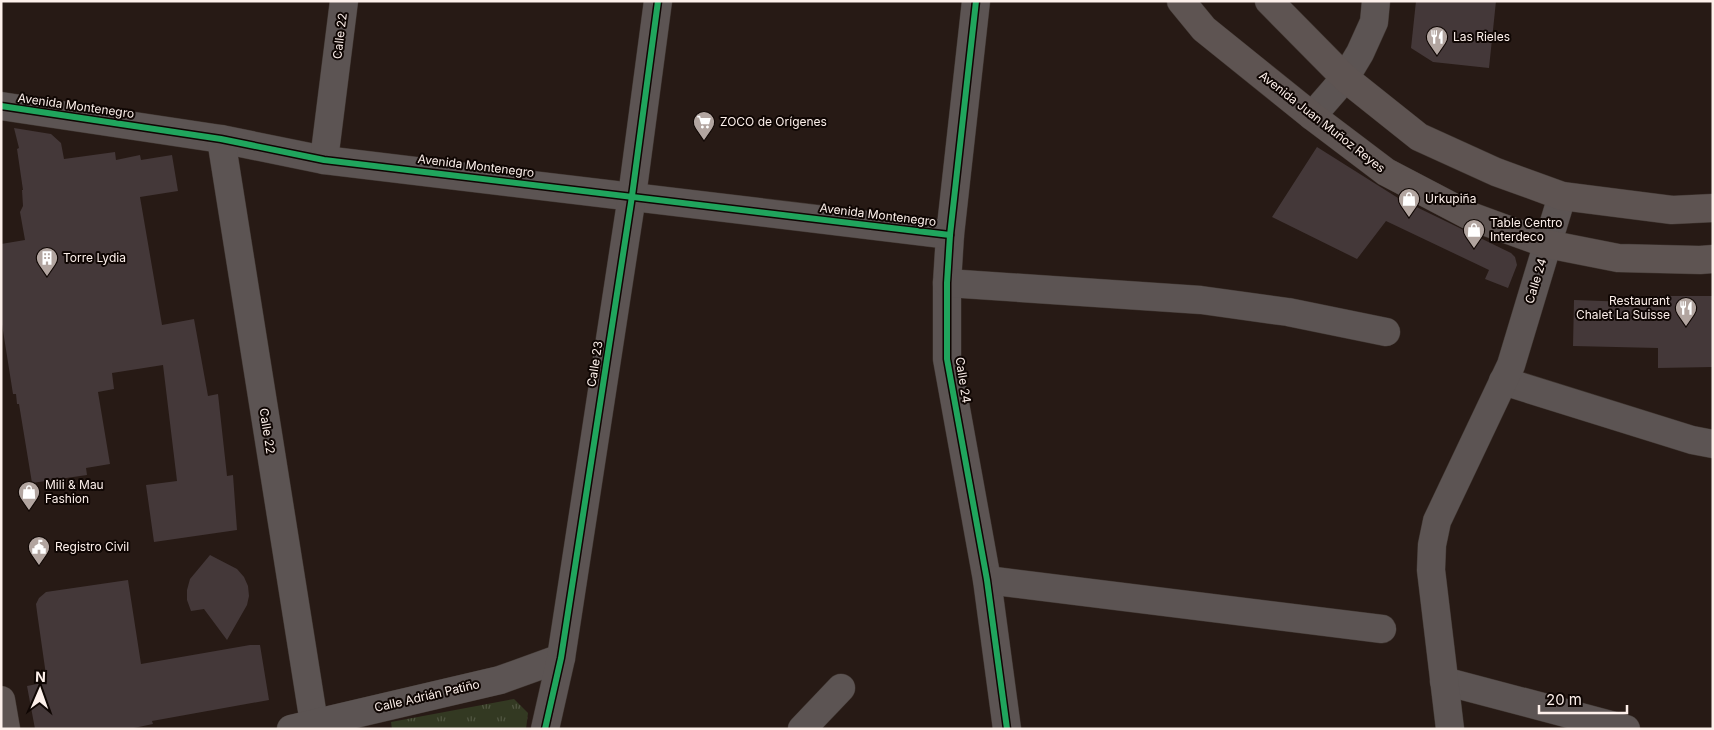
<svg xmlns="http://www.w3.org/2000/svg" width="1714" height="730" font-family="Inter,sans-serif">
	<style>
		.grass { fill: url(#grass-tufts) }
		.building { fill: #443839 }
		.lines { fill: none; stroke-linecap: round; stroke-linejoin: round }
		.minor-casing { stroke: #3f3530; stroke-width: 29 }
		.major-casing { stroke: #3f3530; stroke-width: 29 }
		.minor { stroke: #5c5453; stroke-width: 28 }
		.major { stroke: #5e5452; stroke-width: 28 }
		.cycleway-casing { stroke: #0f0603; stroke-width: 9 }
		.cycleway { stroke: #20a55d; stroke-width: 6 }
		.labels { text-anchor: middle; stroke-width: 4; stroke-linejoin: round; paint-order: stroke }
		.street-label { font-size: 12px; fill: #fdf0eb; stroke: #0f0603 }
		.poi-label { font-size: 12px; fill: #fdf0eb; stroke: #0f0603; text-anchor: start }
	</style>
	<defs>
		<pattern id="grass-tufts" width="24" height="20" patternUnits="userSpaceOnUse" patternTransform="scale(1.25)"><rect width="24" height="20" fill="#333922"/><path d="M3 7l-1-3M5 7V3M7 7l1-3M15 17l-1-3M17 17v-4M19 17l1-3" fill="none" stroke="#515642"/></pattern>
	</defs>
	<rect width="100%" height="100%" fill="#271a15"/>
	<polygon class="grass" points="514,699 528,713 526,729 392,729 391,722"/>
	<g class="building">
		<polygon points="1416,1 1496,1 1489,68 1433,62 1411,48"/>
		<polygon points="14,128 51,134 61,143 64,159 115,152 116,160 140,155 141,160 172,155 178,191 140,197 162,325 194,319 208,396 218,394 227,476 233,475 237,530 154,542 146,485 177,481 163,365 112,373 114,389 98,392 110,464 86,468 87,475 32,483 19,404 17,404 16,394 13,394 1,318 1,244 25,240 20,212 23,206 22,190 23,190 17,149 19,148"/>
		<polygon points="1317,147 1398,198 1511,253 1515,257 1517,265 1508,288 1485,279 1489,270 1386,221 1357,259 1272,217"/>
		<polygon points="1657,296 1713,296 1713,367 1658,368 1658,348 1573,346 1574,300 1658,303"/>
		<polygon points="210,555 237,569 244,577 248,586 249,596 247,605 227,640 204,609 191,611 187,600 187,590 190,579"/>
		<polygon points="128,580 141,664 250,645 260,645 269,700 152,721 153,724 129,729 35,729 27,686 47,682 37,612 36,604 39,598 46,592"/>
	</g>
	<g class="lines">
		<g class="minor-casing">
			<g id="minor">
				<polyline points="976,1 950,235 947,283 947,359 987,580 1007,729"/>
				<polyline points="1,106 221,139 324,160 950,235"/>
				<polyline points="1312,116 1345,78 1360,53 1374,22 1376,1"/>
				<polyline points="221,139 314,723"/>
				<polyline points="324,160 344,1"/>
				<polyline points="947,283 1201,300 1288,312 1386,332"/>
				<polyline points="1503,381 1692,440 1713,444"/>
				<polyline points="987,580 1382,629"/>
				<polyline points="1444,681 1626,729"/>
				<polyline points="291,729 500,680 561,658"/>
				<polyline points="545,729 561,658 632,196 658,1"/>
				<polyline points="802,729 841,688"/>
				<polyline points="1450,729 1431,570 1432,545 1437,521 1511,365 1562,196"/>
			</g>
		</g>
		<g class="major-casing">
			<g id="major">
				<polyline points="1181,1 1204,29 1312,116 1386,172 1470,216 1547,244 1618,258 1700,260 1713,259"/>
				<polyline points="1269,1 1345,78 1419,137 1496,172 1562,196 1672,210 1713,208"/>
				<polyline points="1,700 6,729"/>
			</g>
		</g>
		<use href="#minor" class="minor"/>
		<use href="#major" class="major"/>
		<g class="cycleway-casing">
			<g id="cycleway">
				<polyline points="976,1 950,235 947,283 947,359 987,580 1007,729"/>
				<polyline points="1,106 221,139 324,160 950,235"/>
				<polyline points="545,729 561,658 632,196 658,1"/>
			</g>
		</g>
		<use href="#cycleway" class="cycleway"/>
	</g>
	<defs>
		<g id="restaurant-pin" transform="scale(1.125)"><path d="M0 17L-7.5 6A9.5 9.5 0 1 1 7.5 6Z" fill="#b2a5a0" stroke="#0f0603"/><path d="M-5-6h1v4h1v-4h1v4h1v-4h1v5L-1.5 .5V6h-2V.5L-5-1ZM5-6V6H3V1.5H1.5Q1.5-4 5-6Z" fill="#fff"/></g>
		<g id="supermarket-pin" transform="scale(1.125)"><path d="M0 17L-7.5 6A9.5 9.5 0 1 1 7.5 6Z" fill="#b2a5a0" stroke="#0f0603"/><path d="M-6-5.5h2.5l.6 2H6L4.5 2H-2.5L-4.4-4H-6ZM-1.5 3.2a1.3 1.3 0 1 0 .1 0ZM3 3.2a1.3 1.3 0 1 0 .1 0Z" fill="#fff"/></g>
		<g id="shop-pin" transform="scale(1.125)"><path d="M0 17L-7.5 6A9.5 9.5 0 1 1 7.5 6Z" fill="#b2a5a0" stroke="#0f0603"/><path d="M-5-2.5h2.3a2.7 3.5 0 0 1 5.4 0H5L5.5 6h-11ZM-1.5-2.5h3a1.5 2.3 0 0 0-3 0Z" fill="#fff"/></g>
		<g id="building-pin" transform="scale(1.125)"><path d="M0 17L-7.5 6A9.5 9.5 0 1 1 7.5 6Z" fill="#b2a5a0" stroke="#0f0603"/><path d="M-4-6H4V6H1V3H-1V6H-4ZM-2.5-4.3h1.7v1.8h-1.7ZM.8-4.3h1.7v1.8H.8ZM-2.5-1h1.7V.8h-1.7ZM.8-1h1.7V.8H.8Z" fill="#fff"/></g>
		<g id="civic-pin" transform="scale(1.125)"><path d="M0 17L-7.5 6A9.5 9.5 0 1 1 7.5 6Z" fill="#b2a5a0" stroke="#0f0603"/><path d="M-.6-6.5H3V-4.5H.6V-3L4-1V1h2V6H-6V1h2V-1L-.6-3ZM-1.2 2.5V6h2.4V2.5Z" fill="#fff"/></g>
	</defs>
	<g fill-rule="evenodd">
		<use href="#restaurant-pin" x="1437" y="37"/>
		<use href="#supermarket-pin" x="704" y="122"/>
		<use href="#shop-pin" x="1409" y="199"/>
		<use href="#shop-pin" x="1474" y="230"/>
		<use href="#building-pin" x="47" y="258"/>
		<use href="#restaurant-pin" x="1686" y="308"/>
		<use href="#shop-pin" x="29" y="492"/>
		<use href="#civic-pin" x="39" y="547"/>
	</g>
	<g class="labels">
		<g class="street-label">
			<text transform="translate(340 36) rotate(-83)" y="4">Calle 22</text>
			<text transform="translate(76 106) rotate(8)" y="4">Avenida Montenegro</text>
			<text transform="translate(1322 122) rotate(38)" y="4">Avenida Juan Muñoz Reyes</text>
			<text transform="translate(476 166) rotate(7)" y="4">Avenida Montenegro</text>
			<text transform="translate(878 215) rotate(7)" y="4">Avenida Montenegro</text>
			<text transform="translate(1536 281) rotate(-73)" y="4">Calle 24</text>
			<text transform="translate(595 364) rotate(-81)" y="4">Calle 23</text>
			<text transform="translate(963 380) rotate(81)" y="4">Calle 24</text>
			<text transform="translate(267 431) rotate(81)" y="4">Calle 22</text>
			<text transform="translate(427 696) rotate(-13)" y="4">Calle Adrián Patiño</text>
		</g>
		<g class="poi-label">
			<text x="1453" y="41">Las Rieles</text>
			<text x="720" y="126">ZOCO de Orígenes</text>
			<text x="1425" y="203">Urkupiña</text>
			<text x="1490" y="227">Table Centro<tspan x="1490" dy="14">Interdeco</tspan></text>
			<text x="63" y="262">Torre Lydia</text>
			<text x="1670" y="305" text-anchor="end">Restaurant<tspan x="1670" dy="14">Chalet La Suisse</tspan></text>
			<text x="45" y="489">Mili &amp; Mau<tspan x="45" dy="14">Fashion</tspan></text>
			<text x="55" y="551">Registro Civil</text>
		</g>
	</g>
	<rect width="1714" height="730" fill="none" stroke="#fdf0eb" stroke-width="5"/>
	<g transform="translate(40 690) rotate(2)" stroke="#0f0603" stroke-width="4" paint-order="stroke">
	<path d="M0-4L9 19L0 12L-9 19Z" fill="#fdf0eb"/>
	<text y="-8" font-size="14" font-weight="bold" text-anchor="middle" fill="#fdf0eb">N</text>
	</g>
	<path d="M1539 705v8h88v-8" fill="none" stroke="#fdf0eb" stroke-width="2.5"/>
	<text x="1546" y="705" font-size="15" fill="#fdf0eb" stroke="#0f0603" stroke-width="4" paint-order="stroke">20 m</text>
</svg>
